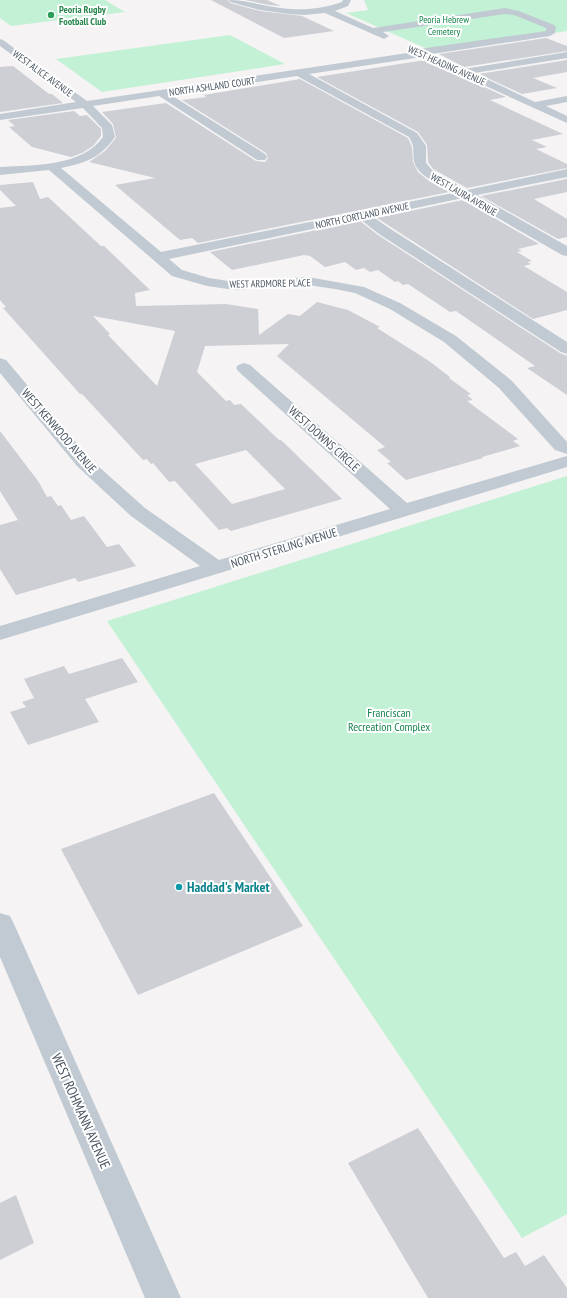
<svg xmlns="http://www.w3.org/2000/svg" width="567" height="1298" font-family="'PT Sans Narrow',sans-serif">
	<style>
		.green { fill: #c3f1d5 }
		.building { fill: #cdcfd5; fill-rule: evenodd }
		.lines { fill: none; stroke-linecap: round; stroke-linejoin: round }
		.minor { fill: #c1cad2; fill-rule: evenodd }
		.leisure-dot { fill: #2e9e5b; stroke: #fff; stroke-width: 1.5 }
		.culture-dot { fill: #0f9aa8; stroke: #fff; stroke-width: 1.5 }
		.labels { text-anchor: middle; stroke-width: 4; stroke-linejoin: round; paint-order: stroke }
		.far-leisure-label { font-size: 10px; font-weight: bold; fill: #27864d; stroke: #fff; text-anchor: start }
		.far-park-label { font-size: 10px; fill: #17864f; stroke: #fff }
		.far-street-label { font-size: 10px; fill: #4a5661; stroke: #fff }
		.street-label { font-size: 12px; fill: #4a5661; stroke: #fff }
		.park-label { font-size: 12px; fill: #17864f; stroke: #fff }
		.near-culture-label { font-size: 14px; font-weight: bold; fill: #0d838f; stroke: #fff; text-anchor: start }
		.near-street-label { font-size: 14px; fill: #4a5661; stroke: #fff }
	</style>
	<rect width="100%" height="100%" fill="#f5f3f3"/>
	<g class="green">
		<polygon points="0,0 105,0 125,12 11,26 0,18"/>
		<polygon points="364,0 567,0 567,31 432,51 346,13 368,10"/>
		<polygon points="230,35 285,64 102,92 56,59"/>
		<polygon points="567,476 567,1214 522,1238 107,621"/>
	</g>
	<g class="building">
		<polygon points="211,0 228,0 230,3 260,11 302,16 334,31 284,38"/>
		<polygon points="245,0 267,0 281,6 269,5"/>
		<polygon points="546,38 567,46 567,51 464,67 439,54"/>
		<polygon points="425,60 506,97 490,100 563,134 532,140 547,147 536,149 567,164 567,168 467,188 433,169 428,162 427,145 418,132 317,77"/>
		<polygon points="567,60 567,72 533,78 557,88 522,94 479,74"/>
		<polygon points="13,66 49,94 52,94 63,103 0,112 0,67"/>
		<polygon points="300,79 408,138 412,147 413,162 418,172 429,181 449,192 198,243 192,238 180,240 115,185 155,178 89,162 105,151 116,138 113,124 102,112 166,103 256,161 265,162 268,158 266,153 182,100 206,97 204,95"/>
		<polygon points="74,111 80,116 87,115 101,129 101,136 93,146 82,153 71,157 32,147 9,127 15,126 8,120"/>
		<polygon points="567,179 567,192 534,199 567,219 567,237 558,239 481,196"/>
		<path d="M33,182L40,199L48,197L101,246H104L150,290L135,293L136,306L226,304L258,309L259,335L288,314L300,316L317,302L348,310L380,327L377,328L429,361L450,377L449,378L471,394L467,395L473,400L467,401L518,439L513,441L520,446L482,457L483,458L406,480L387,463L391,462L377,450L385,447L277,356L289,344L205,346L197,372L226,401L230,400L234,405L241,404L279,440H281L342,499L231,531L227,528L219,530L175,481L169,482L153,463L151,464L147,459L143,460L82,394H80L3,308L6,307L0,300V208L16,206L0,190V185ZM93,316L175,331L157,386L108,335L110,334ZM246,450L285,489L232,504L195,464Z"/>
		<polygon points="463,200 539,244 518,249 522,251 517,252 532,261 527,262 531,264 524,266 567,292 567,310 533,319 377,218"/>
		<polygon points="360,221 378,235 560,353 567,356 567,395 527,368 535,366 456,311 450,312 408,284 403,285 398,281 395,282 378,270 370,272 364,268 356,270 345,262 325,267 310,256 304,255 232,270 210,252"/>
		<polygon points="0,431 38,481 47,497 51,496 58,506 61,505 71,520 84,516 107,547 119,544 136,566 78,582 75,578 16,595 0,569 0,525 18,520 0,491"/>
		<polygon points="122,658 138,682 85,699 99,722 28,745 10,712 26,707 22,702 34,698 24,679 64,666 69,674"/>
		<polygon points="214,793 303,926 138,995 61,849"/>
		<polygon points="418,1128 504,1258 516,1252 525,1266 544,1255 567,1288 567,1298 428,1298 348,1163"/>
		<polygon points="16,1195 34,1243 0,1260 0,1203"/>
	</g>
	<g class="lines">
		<g class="minor">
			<path d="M229,0C245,0 259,5 274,7C298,11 319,10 342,2L343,0H351L348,6L335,11L373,28L505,8L519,11L554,25L556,27L555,33L550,36L432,54L464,69L567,52V58L474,73L535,102L567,96V102L546,106L567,116V123L422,57L309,74L417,133L426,146V163L432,170L467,190L567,169V177L477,195L567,246V256L562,255L463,198L373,217L389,228L567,342V354L561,352L379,234L360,219L169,259L182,270L209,278L235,282L308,277L364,287L400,303L456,336L511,380L567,442V454L555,450L499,388L444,342L390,309L355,293L335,289L308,285L235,290L207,286L172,276L49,170L0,175V167C33,165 82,167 103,137L102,128L83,108L0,120V114L76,102L0,46V39L3,40L87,101L414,52L416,50L419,49L546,31V28L514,15L505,14L383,32L389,36L384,39L325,13L304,15L289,14L260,10L230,2ZM297,76L409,137C416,149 412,149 414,161C416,175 442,186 453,193L161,252L61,168C86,163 100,158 115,137L112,125L93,106L159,96L257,160H265L267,157L265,154L171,95Z"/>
			<polygon points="0,358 6,360 89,458 145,508 219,560 390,509 238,371 236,368 238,365 244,363 250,365 407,503 567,456 567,467 0,640 0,626 200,566 131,516 77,466 0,373"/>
			<polygon points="0,913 10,916 14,924 181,1298 145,1298 0,957"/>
		</g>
	</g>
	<circle class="leisure-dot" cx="51" cy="15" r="4"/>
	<circle class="culture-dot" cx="179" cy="887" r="4"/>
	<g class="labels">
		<g class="far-leisure-label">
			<text x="59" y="13">Peoria Rugby<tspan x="59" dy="12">Football Club</tspan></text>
		</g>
		<g class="far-park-label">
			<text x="444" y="23">Peoria Hebrew<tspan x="444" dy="12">Cemetery</tspan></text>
		</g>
		<g class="far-street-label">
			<text transform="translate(447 65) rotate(24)" y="4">WEST HEADING AVENUE</text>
			<text transform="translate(43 73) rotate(36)" y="4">WEST ALICE AVENUE</text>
			<text transform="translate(212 86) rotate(-8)" y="4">NORTH ASHLAND COURT</text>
			<text transform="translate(464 194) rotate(30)" y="4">WEST LAURA AVENUE</text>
			<text transform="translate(362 215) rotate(-12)" y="4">NORTH CORTLAND AVENUE</text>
			<text transform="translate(270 283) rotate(-1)" y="4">WEST ARDMORE PLACE</text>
		</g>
		<g class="street-label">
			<text transform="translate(59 431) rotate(49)" y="4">WEST KENWOOD AVENUE</text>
			<text transform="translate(324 439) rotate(42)" y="4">WEST DOWNS CIRCLE</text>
			<text transform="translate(284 548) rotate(-17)" y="4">NORTH STERLING AVENUE</text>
		</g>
		<g class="park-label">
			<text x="389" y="717">Franciscan<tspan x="389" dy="14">Recreation Complex</tspan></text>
		</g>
		<g class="near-culture-label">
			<text x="187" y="892">Haddad's Market</text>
		</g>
		<g class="near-street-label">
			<text transform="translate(81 1111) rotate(66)" y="5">WEST ROHMANN AVENUE</text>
		</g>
	</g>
</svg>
